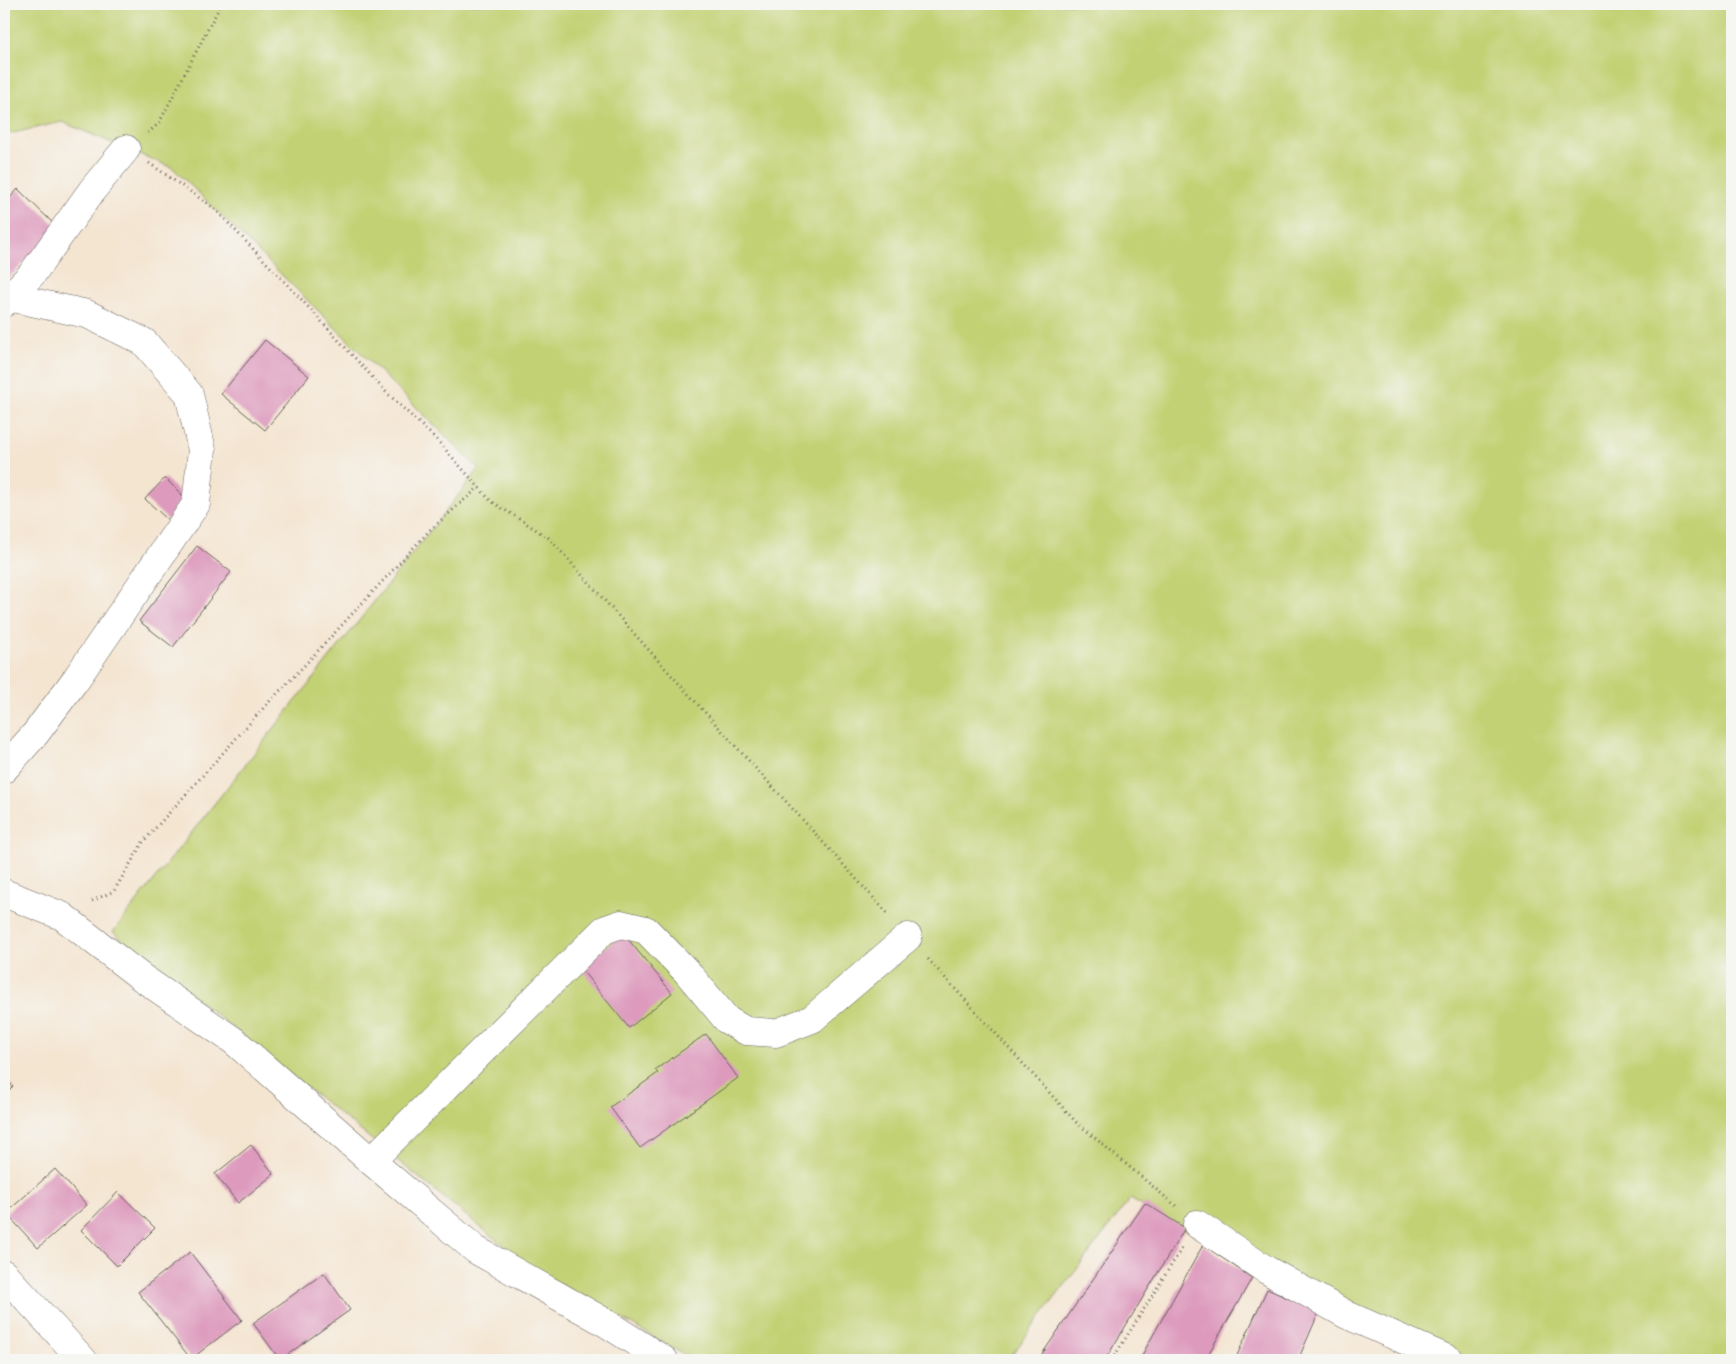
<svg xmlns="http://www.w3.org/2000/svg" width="1736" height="1364" font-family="'Patrick Hand',sans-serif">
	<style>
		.green { fill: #c3d174; stroke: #707648 }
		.building { fill: #dd9abd }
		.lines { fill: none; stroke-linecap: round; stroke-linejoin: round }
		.minor-casing { stroke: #68625b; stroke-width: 29 }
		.path { stroke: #68625b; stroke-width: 3; stroke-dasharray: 1 4; stroke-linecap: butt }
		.minor { stroke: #fff; stroke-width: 28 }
	</style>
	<rect width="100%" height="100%" fill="#f6f6f2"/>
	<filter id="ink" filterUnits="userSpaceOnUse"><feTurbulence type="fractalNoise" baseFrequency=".02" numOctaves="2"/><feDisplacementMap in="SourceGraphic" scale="10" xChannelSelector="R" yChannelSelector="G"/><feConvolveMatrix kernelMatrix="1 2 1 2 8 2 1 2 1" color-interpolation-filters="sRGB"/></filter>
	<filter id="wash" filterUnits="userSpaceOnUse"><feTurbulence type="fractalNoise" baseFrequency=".0096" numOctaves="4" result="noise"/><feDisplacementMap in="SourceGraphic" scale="20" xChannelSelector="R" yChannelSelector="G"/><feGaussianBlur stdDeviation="1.12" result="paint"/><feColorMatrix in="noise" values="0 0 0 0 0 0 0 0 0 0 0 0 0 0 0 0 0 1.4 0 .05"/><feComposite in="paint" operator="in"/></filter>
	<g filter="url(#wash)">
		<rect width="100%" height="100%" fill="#f4e5d1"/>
		<polygon class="green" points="4,4 1732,4 1732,1360 1420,1360 1130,1199 1008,1360 694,1360 529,1266 113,932 479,469 173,168 62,122 4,135"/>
		<g id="blocks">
			<g class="building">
				<polygon points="18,189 58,228 6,281 4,279 4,204"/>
				<polygon points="265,340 309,376 265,430 221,394"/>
				<polygon points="165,478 187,500 168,520 145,499"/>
				<polygon points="197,546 231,572 173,647 139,621"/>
				<polygon points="623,933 672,993 629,1028 580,968"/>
				<polygon points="706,1034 738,1078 640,1148 610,1107 658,1073 655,1070"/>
				<polygon points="4,1077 13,1087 4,1096"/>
				<polygon points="251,1145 274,1174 238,1203 215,1174"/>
				<polygon points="55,1169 87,1205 38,1248 6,1213"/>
				<polygon points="118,1192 155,1228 117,1266 81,1230"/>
				<polygon points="1145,1203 1185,1228 1105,1360 1038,1360"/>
				<polygon points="1203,1245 1252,1278 1205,1360 1146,1360 1141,1357"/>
				<polygon points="190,1252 242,1320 191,1359 138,1292"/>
				<polygon points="324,1273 350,1310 280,1360 253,1323"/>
				<polygon points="1267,1289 1319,1312 1298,1360 1235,1360"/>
			</g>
		</g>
	</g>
	<g filter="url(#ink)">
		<use href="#blocks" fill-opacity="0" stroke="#68625b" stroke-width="1"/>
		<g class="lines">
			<g class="minor-casing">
				<g id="minor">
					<polyline points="4,303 32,274 93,189 126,149"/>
					<polyline points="4,769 36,733 76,679 196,504 202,450 189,394 144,342 87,314 9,297"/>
					<polyline points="4,893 62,916 141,977 234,1041 371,1161 476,1250 601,1320 664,1360"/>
					<polyline points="371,1161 604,930 621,924 646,930 687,972 727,1020 746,1031 776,1033 812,1019 908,937"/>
					<polyline points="1197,1224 1265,1269 1347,1315 1450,1360"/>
					<polyline points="4,1274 83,1360"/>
				</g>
			</g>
			<g class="path">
				<polyline points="148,133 159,123 221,4"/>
				<polyline points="149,163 214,208 300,298 386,392 436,439 491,501 549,538 663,666 889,915"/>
				<polyline points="92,901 114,891 143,842 267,704 302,668 430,530 479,487"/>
				<polyline points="928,959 1076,1122 1176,1206"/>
				<polyline points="1112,1360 1182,1248"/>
			</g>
			<use href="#minor" class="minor"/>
		</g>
	</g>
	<rect width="1736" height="1364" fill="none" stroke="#f6f6f2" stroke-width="20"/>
</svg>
